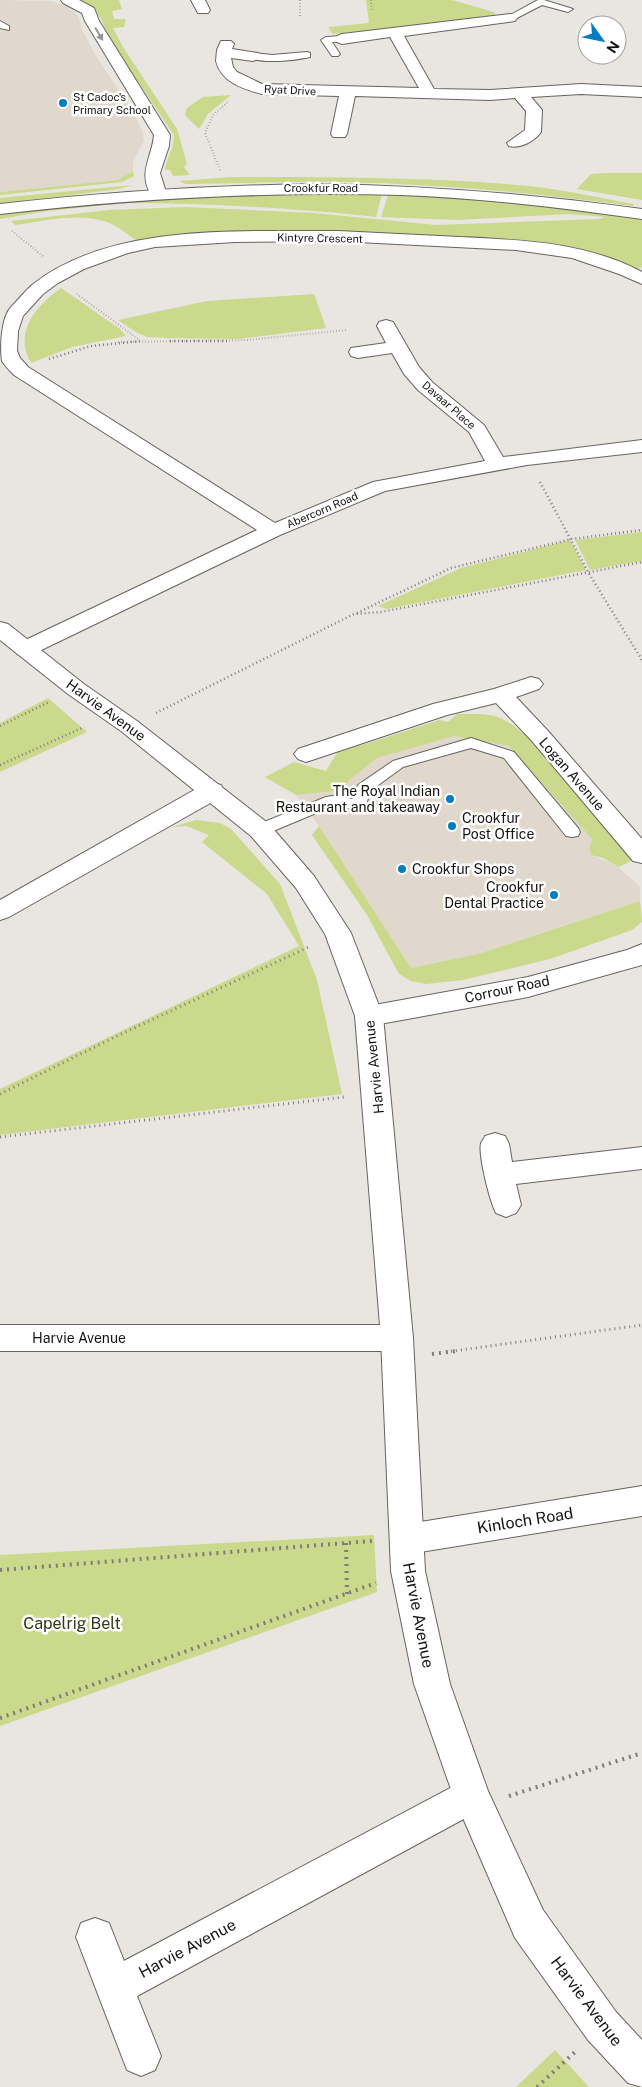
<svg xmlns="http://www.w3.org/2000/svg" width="642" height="2087" font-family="'Public Sans',sans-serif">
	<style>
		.built { fill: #e0d8cc }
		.green { fill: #cad98b }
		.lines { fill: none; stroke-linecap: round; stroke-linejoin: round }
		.service-casing { stroke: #67645f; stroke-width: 2 }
		.minor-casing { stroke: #67645f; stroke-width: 2 }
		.tertiary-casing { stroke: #67645f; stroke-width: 2 }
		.path-far3 { stroke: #7f7c79; stroke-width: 2; stroke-dasharray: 0.5 2.5; stroke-linecap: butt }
		.path-far2 { stroke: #7f7c79; stroke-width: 2.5; stroke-dasharray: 1 3; stroke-linecap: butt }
		.path-far1 { stroke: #7f7c79; stroke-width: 3; stroke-dasharray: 1 4; stroke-linecap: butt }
		.path { stroke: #7f7c79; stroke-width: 4; stroke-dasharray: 2 5; stroke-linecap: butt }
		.service { fill: #fff; fill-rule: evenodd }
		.minor { fill: #fff; fill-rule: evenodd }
		.tertiary { fill: #fff; fill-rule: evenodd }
		.oneway { fill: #969594 }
		.poi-dot { fill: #007dc5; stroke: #fff; stroke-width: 2 }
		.labels { text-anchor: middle; stroke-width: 5; stroke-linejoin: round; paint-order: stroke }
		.far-street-label { font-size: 11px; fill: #151312; stroke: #fff }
		.far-poi-label { font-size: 11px; fill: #151312; stroke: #fff; text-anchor: start }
		.street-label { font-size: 14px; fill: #151312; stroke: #fff }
		.poi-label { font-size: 14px; fill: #151312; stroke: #fff; text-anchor: end }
		.near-street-label { font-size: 16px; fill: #151312; stroke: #fff }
		.near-park-label { font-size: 16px; fill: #323814; stroke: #fff }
	</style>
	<rect width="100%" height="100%" fill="#e9e5e0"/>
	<g class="built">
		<polygon points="0,0 52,1 68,7 79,17 81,27 94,53 134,114 143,133 144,141 133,161 133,171 118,180 0,192"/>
		<polygon points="454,736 509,746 592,839 589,849 591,855 616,865 640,887 640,901 478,954 411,968 319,826 296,795 336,791 377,758"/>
	</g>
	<g class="green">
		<path d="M79,0H119L122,9L112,11L114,19H126L124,27L113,28L123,47L177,129L187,164L184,167L190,175L173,176L170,170H165C167,155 174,151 174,135L110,40L101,19L95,10Z"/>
		<polygon points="366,0 452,0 494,12 496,16 333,34 328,27 369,23"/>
		<polygon points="231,95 208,114 199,129 185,115 187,108 203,97"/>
		<polygon points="133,171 134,176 122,182 0,195 0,192 118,180"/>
		<polygon points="605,173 642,173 642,200 577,189 591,174"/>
		<path d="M231,177C330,177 431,177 530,186C565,190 600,198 634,204L633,206C536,193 440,184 342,182C290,181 238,184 186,184L179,181Z"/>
		<polygon points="132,185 119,189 0,204 0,198"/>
		<path d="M261,193L382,194L376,217C292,208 209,203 125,203V201Z"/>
		<path d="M388,195L483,199L551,206L642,220V267L637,269C607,255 577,247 544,242L357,233L137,241C128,235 117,225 107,222C78,212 44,221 15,225L11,221L109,210L185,207L313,213L436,225L600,219L605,217L569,214L457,220L381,217Z"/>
		<polygon points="116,201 115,204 48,211 0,219 0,214 2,214"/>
		<path d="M61,288L120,329L126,336L72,347L31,363C13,332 36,306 61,288Z"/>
		<polygon points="314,294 326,328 238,339 166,338 147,337 134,331 118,320 207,301"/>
		<polygon points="642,532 642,561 590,570 575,540"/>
		<polygon points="570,540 586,570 387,609 378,606 461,568"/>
		<polygon points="48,698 87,732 0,772 0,723"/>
		<path d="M457,714C490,714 499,712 525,735L635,859L619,867L603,858L591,855L589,849L592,839L509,746L454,736L377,758L336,791L296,795L265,777L294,762L326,771L338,751L369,743L440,720L448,722Z"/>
		<polygon points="196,820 220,823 231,829 280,884 317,980 342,1094 0,1135 0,1089 299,946 267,894 202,842 209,835 186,826 172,827"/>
		<polygon points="319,826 411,968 478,954 640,901 642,922 632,930 550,959 463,980 426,984 411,981 399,974 367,915 312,835"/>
		<polygon points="374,1535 377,1592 0,1726 0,1555"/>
		<polygon points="555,2050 589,2087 516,2087"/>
	</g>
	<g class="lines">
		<g class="service-casing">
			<g id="service">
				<polygon points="538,0 544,0 573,9 568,12 542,5 513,20 507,20 505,18"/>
				<polygon points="0,21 9,26 9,30 0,28"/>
				<polygon points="342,36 345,37 345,41 332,42 340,54 338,56 332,56 321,40 326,37"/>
				<path d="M307,52L310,53V57C297,60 258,65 248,56L253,53L272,55Z"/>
				<polygon points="471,738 514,752 578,828 580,832 578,836 572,837 566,836 504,758 471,748 403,767 370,791 365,809 359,810 333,806 266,834 260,835 254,834 252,830 254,826 326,797 332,796 353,799 358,785 393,761"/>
			</g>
		</g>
		<g class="minor-casing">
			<g id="minor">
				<path d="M61,0H79L94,8L99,21L170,135L169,146L160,173L166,192L164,196H152C137,173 152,158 154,135L85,21L82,13L63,3Z"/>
				<polygon points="191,0 205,0 210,10 208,13 198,13"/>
				<path d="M510,14L515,15L517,18L515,21L404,36L434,89L490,90L581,84L642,87V97L581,94L531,97L542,110L541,132C535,141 520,149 509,146L507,143L525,130L526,111L515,98L490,100L355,96L347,134L345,137H333L331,134L339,96L262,94C243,89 221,82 216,61L217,50L221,41H231L234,44L232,49L258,53L261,56L258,59L253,61L231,58L233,67L237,72L262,84L419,88L390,37L342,44L337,42L334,39L337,36L342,34Z"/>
				<path d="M338,231C379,233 419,235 460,237C522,240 586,242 642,272V284L619,274L572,258L516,250L338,241L235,242L155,247L128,253L84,269L58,283L43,294L23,316L18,331L17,351L20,358L28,367L275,523L373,482L485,461L469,432L418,390L404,374L392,353L358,358L351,356L349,352L351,348L386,343L377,326L379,322L386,320L393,322L419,367L432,382L484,425L503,457L642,440V452L527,465L385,491L280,535L33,654L25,656L17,654L14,649L17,644L257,530L14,375C10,371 5,366 2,361C0,347 1,318 11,307C18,300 25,291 32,285C111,222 242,232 338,231Z"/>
				<polygon points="531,677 539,679 543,684 539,689 516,697 548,731 642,839 642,863 633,861 532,741 496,703 447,715 306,762 298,759 294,754 298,749 433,704 494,689"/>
				<polygon points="212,783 221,785 224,791 221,797 9,917 0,920 0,900 203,785"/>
				<polygon points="642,944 642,965 528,997 369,1026 359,1023 355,1016 359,1009 369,1006 528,977 627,950"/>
				<path d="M495,1133L505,1136L509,1144L512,1162L642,1147V1169L516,1184L521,1205L516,1213L506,1217L496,1213C490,1202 478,1155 481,1143C482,1141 484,1139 485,1136Z"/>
				<polygon points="0,1325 397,1325 408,1329 413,1338 408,1347 397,1351 0,1351"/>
				<polygon points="642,1486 642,1516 408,1554 396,1550 391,1539 396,1528 408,1524"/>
				<polygon points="471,1777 484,1782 489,1795 484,1808 137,1996 161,2056 155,2070 141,2076 127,2070 76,1937 81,1923 95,1918 109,1923 124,1961"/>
			</g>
		</g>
		<g class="tertiary-casing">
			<g id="tertiary">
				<path d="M321,184C430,186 534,194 642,209V219C562,208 482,198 401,195C267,191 133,199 0,214V204C107,192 214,185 321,184Z"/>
				<polygon points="0,622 8,624 84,684 137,721 269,824 314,876 351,933 383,1016 413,1338 425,1571 450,1684 488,1791 543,1910 616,2012 642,2040 642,2087 628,2083 588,2040 515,1938 453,1795 414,1684 391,1571 381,1338 355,1016 325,934 296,888 251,836 121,731 68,694 0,640"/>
			</g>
		</g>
		<g class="path-far3">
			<polyline points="300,0 300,17"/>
			<polyline points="371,0 372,12"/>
			<polyline points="220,170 205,133 213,115 228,102"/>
			<polyline points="12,231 44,257"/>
			<polyline points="77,294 138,339"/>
			<polyline points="118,342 247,340 347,330"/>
		</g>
		<g class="path-far2">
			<polyline points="170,341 229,341"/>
			<polyline points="49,359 91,346 142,341"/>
			<polyline points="540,482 588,572 642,660"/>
			<polyline points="357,613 451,568 572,539 642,530"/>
			<polyline points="156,713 354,614 381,612 642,562"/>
			<polyline points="0,726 49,702"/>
			<polyline points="0,765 84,727"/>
		</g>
		<g class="path-far1">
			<polyline points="0,1094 119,1035 311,946"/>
			<polyline points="0,1137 344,1097"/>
			<polyline points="446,1352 642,1325"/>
		</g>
		<g class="path">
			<polyline points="432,1354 456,1351"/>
			<polyline points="346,1543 347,1594"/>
			<polyline points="0,1570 372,1541"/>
			<polyline points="0,1718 376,1583"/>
			<polyline points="509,1796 642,1753"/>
			<polyline points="537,2087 575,2052"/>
		</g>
		<use href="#service" class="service"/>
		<use href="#minor" class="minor"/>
		<use href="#tertiary" class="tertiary"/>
	</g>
	<defs><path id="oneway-solid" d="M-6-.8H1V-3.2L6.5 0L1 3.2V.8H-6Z" transform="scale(1.25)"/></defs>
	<use class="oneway" href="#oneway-solid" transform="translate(99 34) rotate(59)"/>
	<g class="poi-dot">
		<circle cx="63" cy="103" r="5"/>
		<circle cx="450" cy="799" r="5"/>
		<circle cx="452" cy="826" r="5"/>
		<circle cx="402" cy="869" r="5"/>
		<circle cx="554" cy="895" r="5"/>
	</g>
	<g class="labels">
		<g class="far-street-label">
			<text transform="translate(290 90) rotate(3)" y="4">Ryat Drive</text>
			<text x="321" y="192">Crookfur Road</text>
			<text transform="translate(320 238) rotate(1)" y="4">Kintyre Crescent</text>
			<text transform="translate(449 405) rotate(41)" y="4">Davaar Place</text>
			<text transform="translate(322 510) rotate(-23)" y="4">Abercorn Road</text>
		</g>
		<g class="far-poi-label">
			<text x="73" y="101">St Cadoc's<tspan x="73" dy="13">Primary School</tspan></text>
		</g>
		<g class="street-label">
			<text transform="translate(106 710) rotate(36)" y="5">Harvie Avenue</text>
			<text transform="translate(572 774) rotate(49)" y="5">Logan Avenue</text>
			<text transform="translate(507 989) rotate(-12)" y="5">Corrour Road</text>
			<text transform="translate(374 1067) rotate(-96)" y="5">Harvie Avenue</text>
			<text x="79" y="1343">Harvie Avenue</text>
		</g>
		<g class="poi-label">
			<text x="440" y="796">The Royal Indian<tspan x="440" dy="16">Restaurant and takeaway</tspan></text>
			<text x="462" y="823" text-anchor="start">Crookfur<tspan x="462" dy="16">Post Office</tspan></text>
			<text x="412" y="874" text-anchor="start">Crookfur Shops</text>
			<text x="544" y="892">Crookfur<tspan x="544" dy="16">Dental Practice</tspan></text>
		</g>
		<g class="near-street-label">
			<text transform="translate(525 1520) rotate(-9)" y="6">Kinloch Road</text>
			<text transform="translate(419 1615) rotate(79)" y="6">Harvie Avenue</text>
			<text transform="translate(187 1948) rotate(-28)" y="6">Harvie Avenue</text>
			<text transform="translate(587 2001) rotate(53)" y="6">Harvie Avenue</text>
		</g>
		<g class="near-park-label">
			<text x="72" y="1629">Capelrig Belt</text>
		</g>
	</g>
	<g transform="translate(602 40) rotate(123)"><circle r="24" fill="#ffffff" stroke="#a1a1a0"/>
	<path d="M0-4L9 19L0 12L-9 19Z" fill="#007dc5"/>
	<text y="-8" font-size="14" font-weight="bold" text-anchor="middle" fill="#151312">N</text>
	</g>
</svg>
